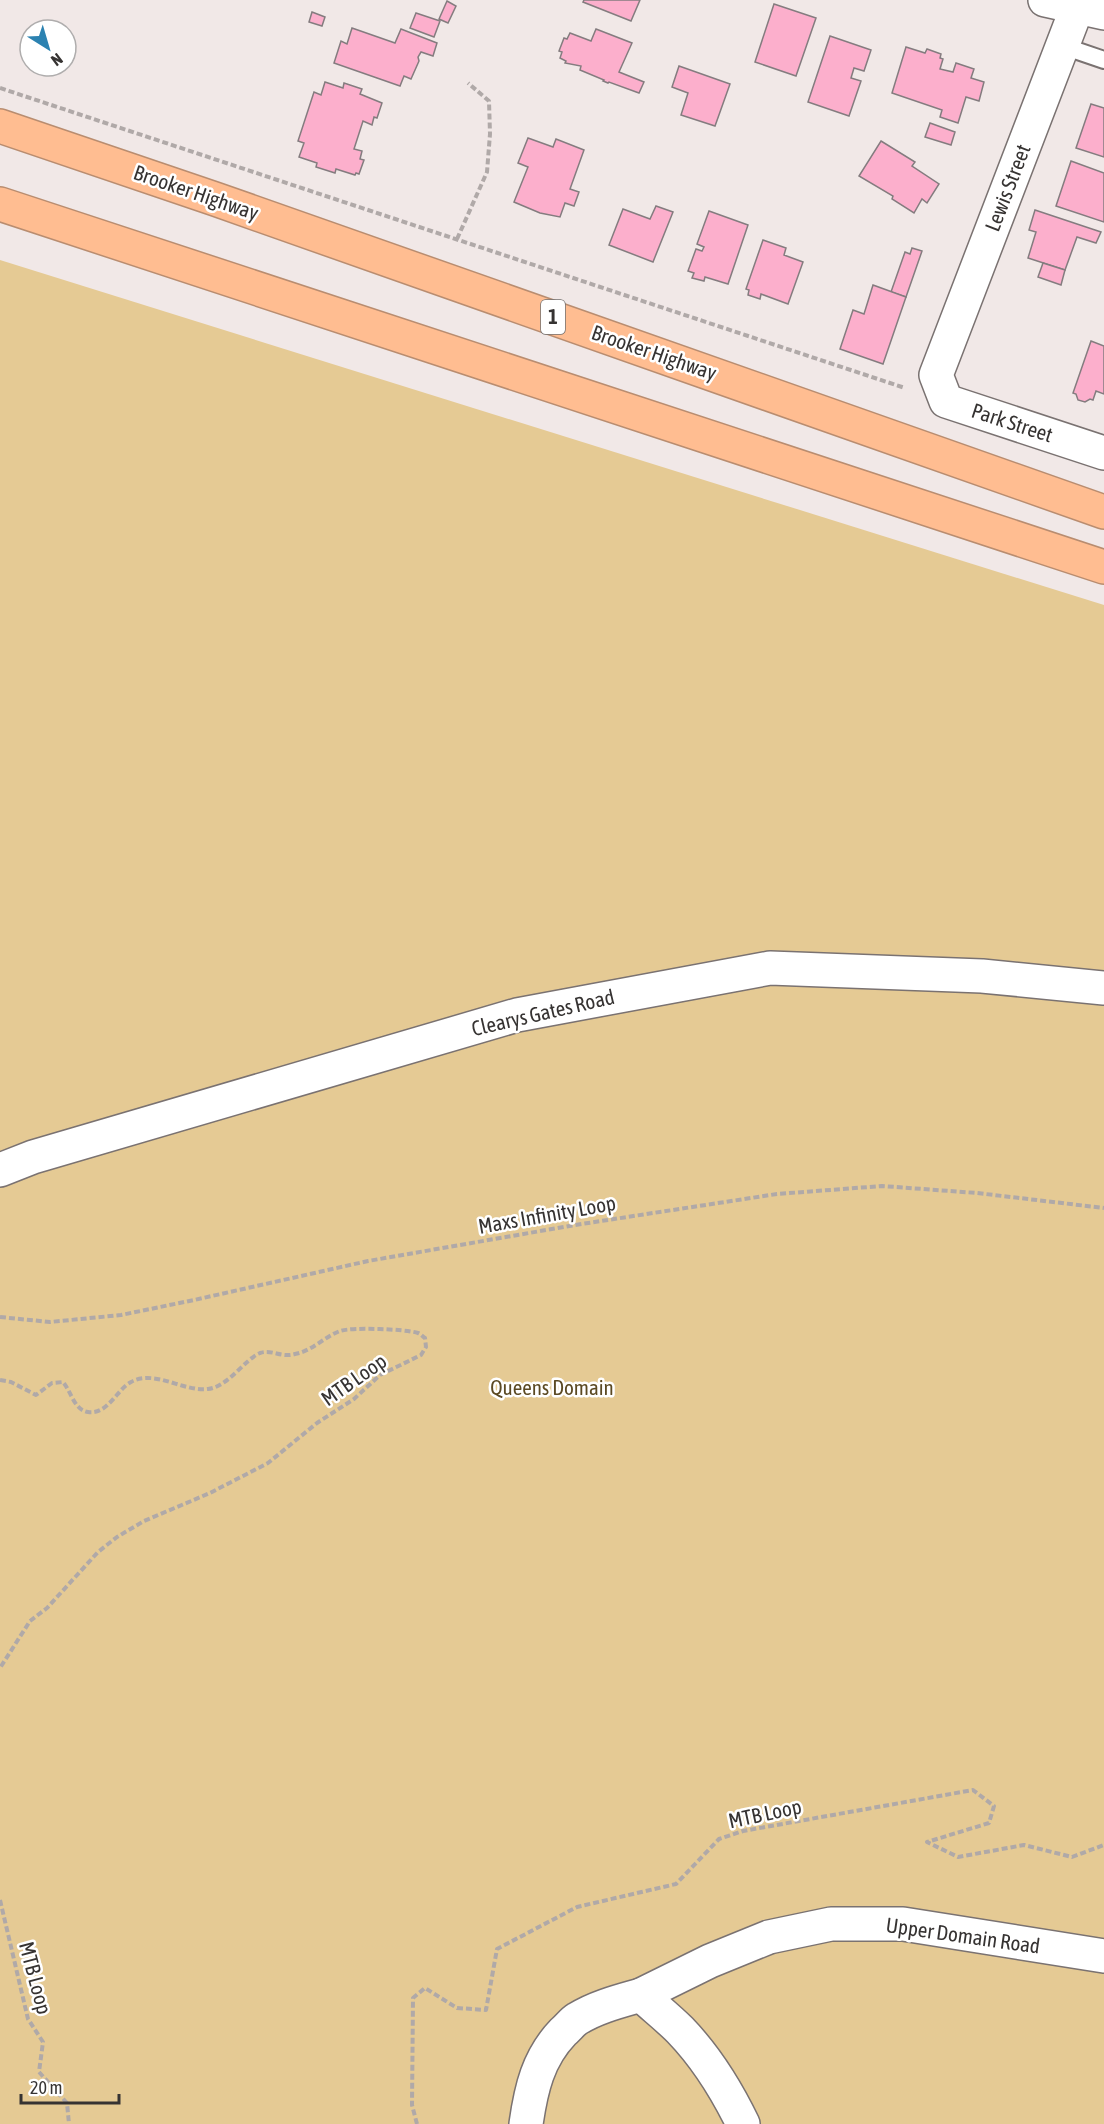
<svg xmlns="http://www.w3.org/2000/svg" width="1104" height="2124" font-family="'Asap Condensed',sans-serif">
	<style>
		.green { fill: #e5ca94 }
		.building { fill: #fcafcc; stroke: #847c7f; stroke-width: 1.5 }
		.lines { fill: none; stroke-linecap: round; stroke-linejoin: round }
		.lane-casing { stroke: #7a7271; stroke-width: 20 }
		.street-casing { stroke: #7a7271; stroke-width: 36 }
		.secondary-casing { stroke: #7a7271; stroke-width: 36 }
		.highway-casing { stroke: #b98d70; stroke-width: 36 }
		.path { stroke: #b0a9a8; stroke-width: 4; stroke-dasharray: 6 3; stroke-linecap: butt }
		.lane { stroke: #fff; stroke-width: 16 }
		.street { stroke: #fff; stroke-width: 33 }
		.secondary { stroke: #fff; stroke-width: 33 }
		.highway { stroke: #ffbd91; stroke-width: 33 }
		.labels { text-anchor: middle; stroke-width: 5; stroke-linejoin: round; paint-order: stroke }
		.shield { fill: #fff; stroke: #727070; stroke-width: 1.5 }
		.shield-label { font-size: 20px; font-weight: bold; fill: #363332 }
		.street-label { font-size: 21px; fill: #363332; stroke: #fff }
		.park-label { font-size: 21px; fill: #5b4923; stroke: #fff }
	</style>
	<rect width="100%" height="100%" fill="#f1e8e7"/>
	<polygon class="green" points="0,260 1104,605 1104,2124 0,2124"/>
	<g class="building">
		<polygon points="584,0 640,0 631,21 583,2"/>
		<polygon points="447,1 456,6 448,23 439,19"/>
		<polygon points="774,4 816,18 796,76 755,62"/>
		<polygon points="312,12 325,17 322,26 309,22"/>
		<polygon points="416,13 440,21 434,37 410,28"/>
		<polygon points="352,28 395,43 401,29 437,43 433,56 421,52 418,57 419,61 411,79 404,76 400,86 334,63 341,41 347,44"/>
		<polygon points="596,29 632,43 619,72 644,82 639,93 609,82 608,83 603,81 604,80 580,70 581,66 565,63 566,61 560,58 562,52 559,51 564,38 567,39 570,33 591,41"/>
		<polygon points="830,36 871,50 864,71 854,68 851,78 861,81 849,116 808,102"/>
		<polygon points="906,47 925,53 927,49 941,54 940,58 943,59 940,69 953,72 956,63 974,69 971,78 984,82 979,101 966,97 958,123 940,117 942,110 892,93"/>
		<polygon points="679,66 730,84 715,126 681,115 688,93 672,87"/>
		<polygon points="325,82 343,88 344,83 362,89 360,94 382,103 377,118 374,117 372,125 363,121 354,149 362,151 360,159 364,160 359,174 356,173 355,175 336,169 335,173 316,167 317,163 299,157 304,143 298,141 314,92 321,95"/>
		<polygon points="1091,104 1104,108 1104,157 1076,148"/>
		<polygon points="930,123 955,132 951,145 925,137"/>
		<polygon points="528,138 553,147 556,139 584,150 570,189 579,192 574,206 565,203 560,217 540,213 514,202 528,167 518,163"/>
		<polygon points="881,141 915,162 912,166 939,184 927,203 922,199 914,213 892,199 893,196 859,176"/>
		<polygon points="1071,161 1104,173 1104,222 1056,206"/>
		<polygon points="656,206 673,212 653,262 609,245 623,209 650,219"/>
		<polygon points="1035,210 1101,232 1096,243 1077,237 1065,270 1028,258 1036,232 1029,230"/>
		<polygon points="709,211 748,225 728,284 705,277 704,281 692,278 694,273 688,271 696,249 702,251 704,247 697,244"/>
		<polygon points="763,240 786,248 784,255 803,262 788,304 761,294 760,299 748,295 749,290 746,289"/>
		<polygon points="912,248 922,251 906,297 891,292 905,252 910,254"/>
		<polygon points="1043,263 1065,270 1061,285 1038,277"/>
		<polygon points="873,285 906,297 883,364 840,349 853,310 864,314"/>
		<polygon points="1091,341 1104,346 1104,394 1096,391 1093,400 1090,399 1085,402 1078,400 1076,394 1073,393"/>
	</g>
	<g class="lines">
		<g class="lane-casing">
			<polyline id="lane" points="1063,46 1104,60"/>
		</g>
		<g class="street-casing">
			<g id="street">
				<polyline points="1080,0 936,375 946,401 1104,453"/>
				<polyline points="0,1170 33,1157 517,1015 770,968 982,976 1104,988"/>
				<path d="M526,2124C531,2089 538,2058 563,2032C568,2028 572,2022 577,2019C596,2007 620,2001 641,1995"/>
				<path d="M743,2124C727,2091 706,2057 680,2030C668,2018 654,2007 641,1995L710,1961L769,1937L831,1924H903L1104,1956"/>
			</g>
		</g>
		<g class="secondary-casing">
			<polyline id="secondary" points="1045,0 1104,13"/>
		</g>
		<g class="highway-casing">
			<g id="highway">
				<polyline points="0,126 215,199 1104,512"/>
				<polyline points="0,204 1104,567"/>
			</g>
		</g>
		<g class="path">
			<polyline points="0,88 905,388"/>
			<polyline points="457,239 487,172 490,134 489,101 468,83"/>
			<polyline points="0,1317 50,1322 121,1315 194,1300 368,1261 575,1225 777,1194 882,1186 977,1193 1104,1208"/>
			<path d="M0,1380L11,1382L36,1395L52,1383L63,1382C71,1391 74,1410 88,1412C108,1415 117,1389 131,1382C155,1369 183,1392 208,1389C228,1387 245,1359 260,1353C272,1349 281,1358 295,1354C312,1351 324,1337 340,1331C351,1327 406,1329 418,1333C421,1334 422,1336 425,1338L426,1347L421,1355L380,1375L354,1399L317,1423L268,1463L210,1493L144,1521L117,1537L98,1552L47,1608L30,1621L0,1668"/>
			<polyline points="0,1900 28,2019 43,2042 39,2072 67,2103 69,2124"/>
			<polyline points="417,2124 412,2105 413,1998 425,1988 457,2008 486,2010 497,1949 577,1907 676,1884 719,1839 743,1831 973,1790 994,1806 989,1823 927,1842 958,1857 1024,1845 1072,1857 1104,1845"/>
		</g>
		<use href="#lane" class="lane"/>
		<use href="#street" class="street"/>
		<use href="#secondary" class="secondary"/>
		<use href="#highway" class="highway"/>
	</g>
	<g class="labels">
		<rect class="shield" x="541" y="300" width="24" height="34" rx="4.5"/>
		<g class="shield-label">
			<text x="553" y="324">1</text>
		</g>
		<g class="street-label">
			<text transform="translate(1008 188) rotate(-69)" y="7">Lewis Street</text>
			<text transform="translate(196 193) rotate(19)" y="7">Brooker Highway</text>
			<text transform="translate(654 353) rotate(19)" y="7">Brooker Highway</text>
			<text transform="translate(1012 423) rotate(18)" y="7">Park Street</text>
			<text transform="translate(543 1013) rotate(-13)" y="7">Clearys Gates Road</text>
			<text transform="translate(547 1215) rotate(-10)" y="7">Maxs Infinity Loop</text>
			<text transform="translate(354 1380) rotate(-35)" y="7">MTB Loop</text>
			<text transform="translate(765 1814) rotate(-12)" y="7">MTB Loop</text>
			<text transform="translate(963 1936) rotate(8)" y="7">Upper Domain Road</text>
			<text transform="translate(35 1978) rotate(75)" y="7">MTB Loop</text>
		</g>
		<g class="park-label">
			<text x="552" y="1395">Queens Domain</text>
		</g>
	</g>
	<g transform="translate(48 48) rotate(143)"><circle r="28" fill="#ffffff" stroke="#afadad" stroke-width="1.5"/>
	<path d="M0-4.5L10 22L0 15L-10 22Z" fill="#2c82b1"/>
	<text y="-9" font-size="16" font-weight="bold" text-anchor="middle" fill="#363332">N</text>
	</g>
	<path d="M21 2094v9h98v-9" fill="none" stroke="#363332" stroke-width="3"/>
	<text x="30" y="2094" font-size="18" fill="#363332" stroke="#ffffff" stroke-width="4.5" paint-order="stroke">20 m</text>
</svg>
